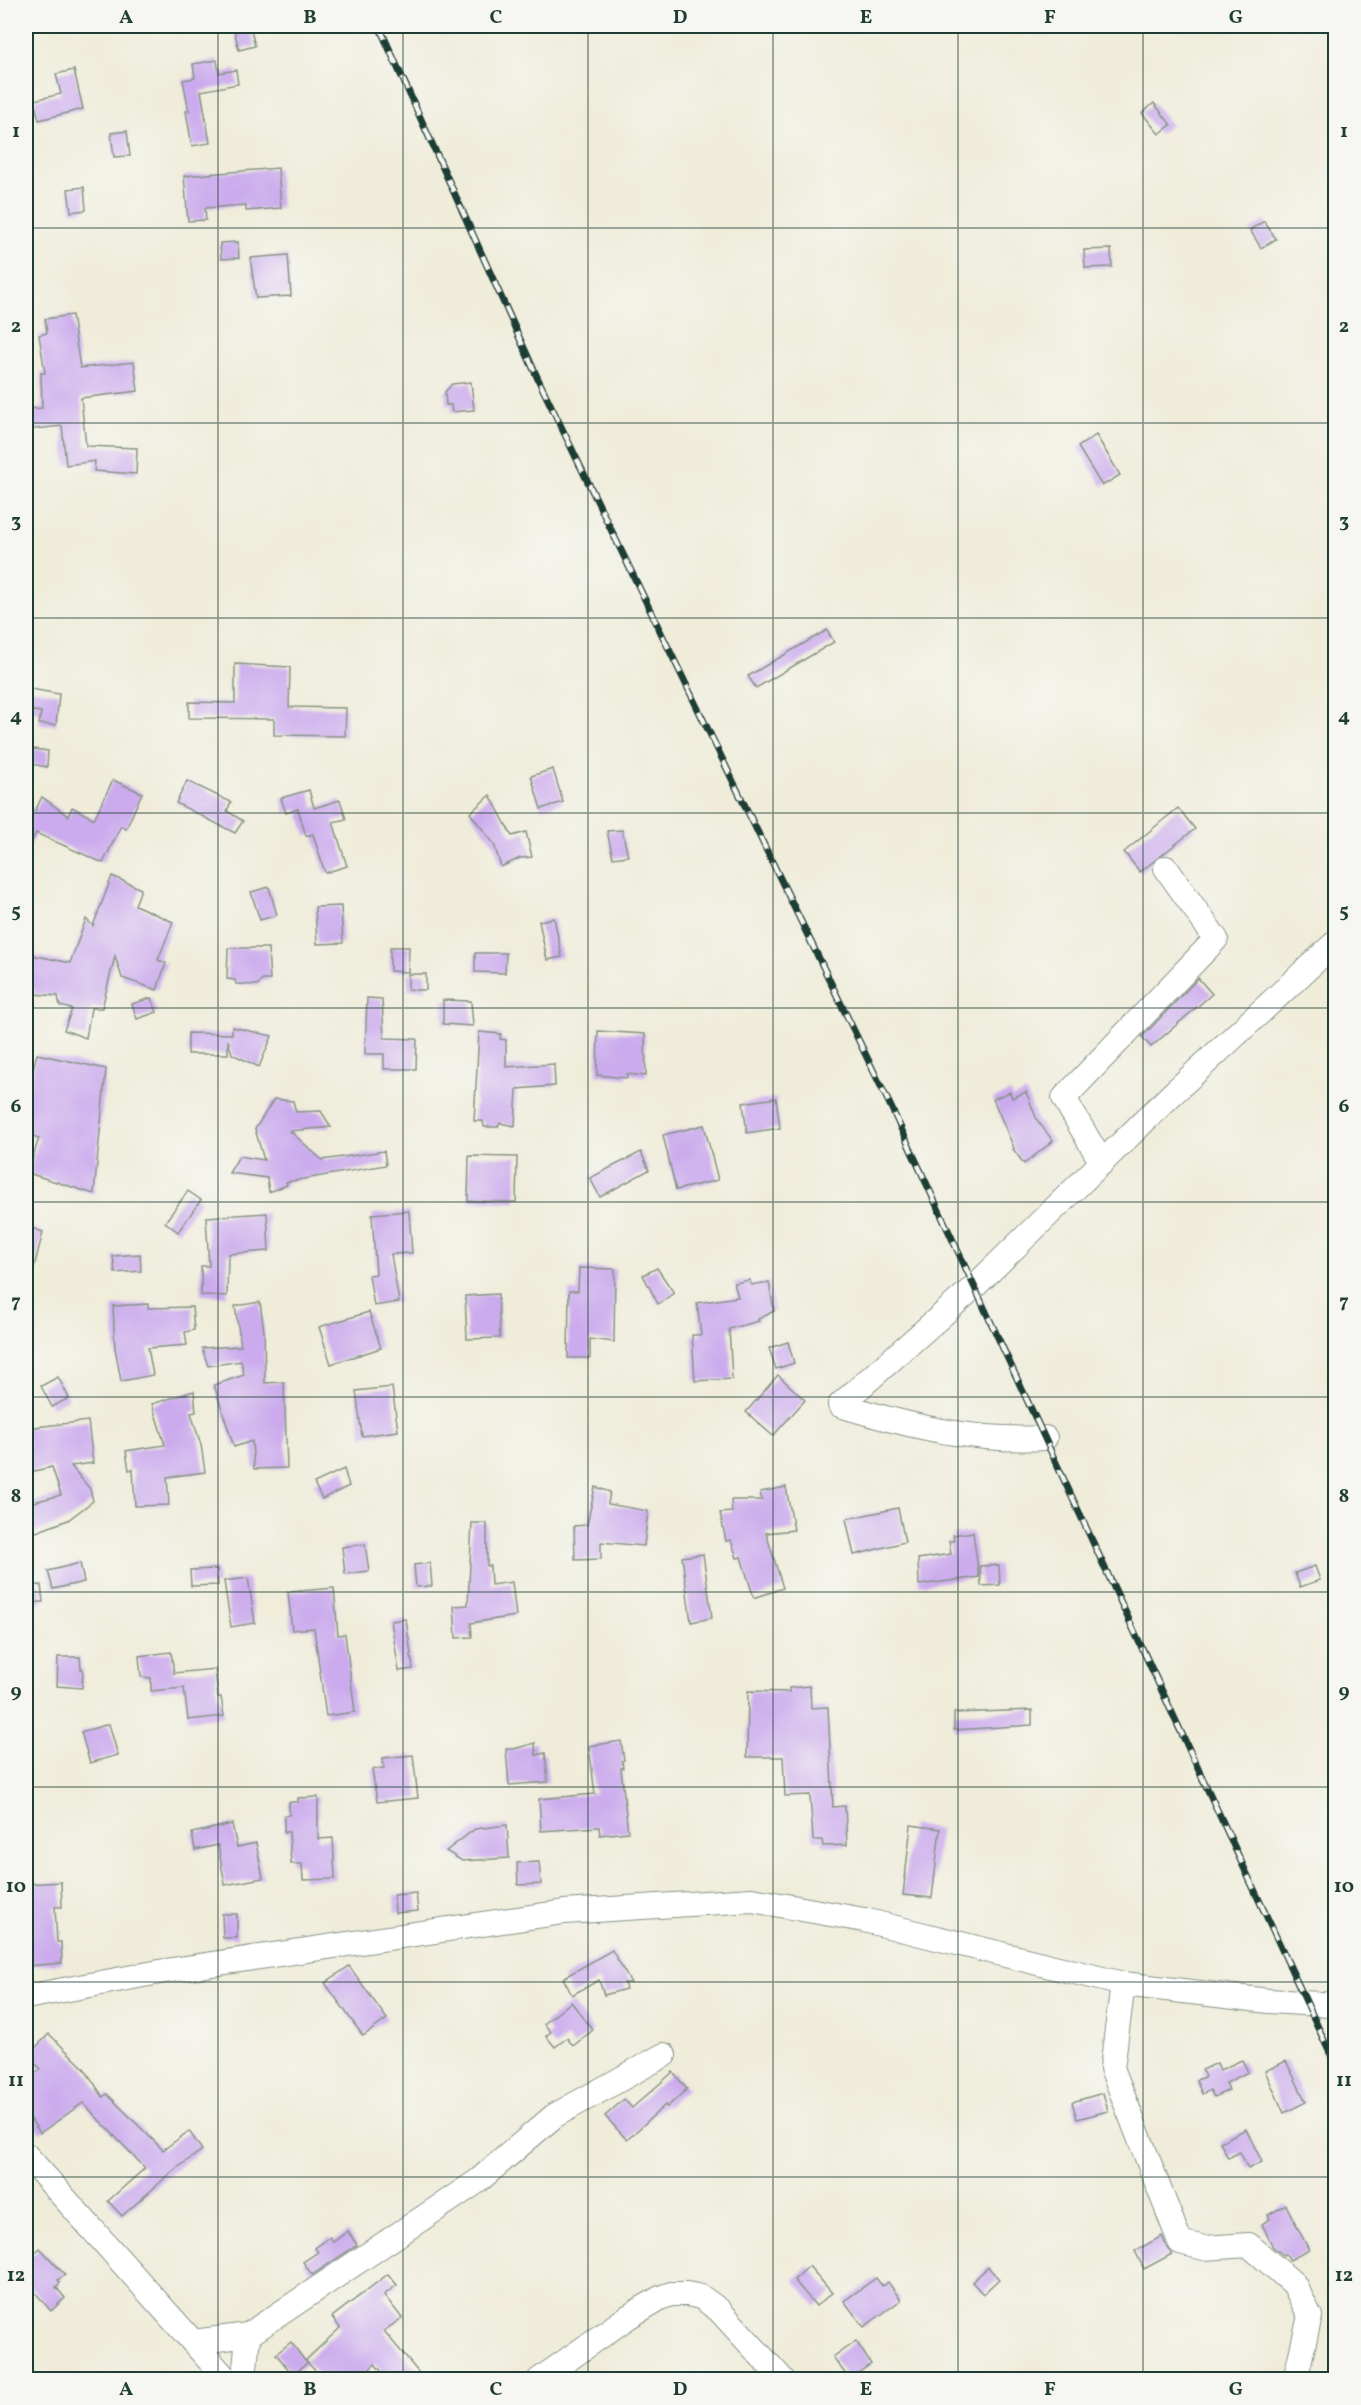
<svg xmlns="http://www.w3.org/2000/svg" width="1361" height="2405" font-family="Vollkorn,serif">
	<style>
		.building { fill: #cbaaed }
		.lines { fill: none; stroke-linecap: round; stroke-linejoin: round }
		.minor-casing { stroke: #879486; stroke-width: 26 }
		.minor { stroke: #fff; stroke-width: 24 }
		.rail-casing { stroke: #1f3d34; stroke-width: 7 }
		.rail { stroke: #f6f6f2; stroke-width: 4.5; stroke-dasharray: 14; stroke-linecap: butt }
		.grid { fill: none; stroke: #1f3d34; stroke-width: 1.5; stroke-opacity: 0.55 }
		.neatline { fill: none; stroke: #1f3d34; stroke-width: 2 }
		.grid-label { font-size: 20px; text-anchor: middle; font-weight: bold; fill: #1f3d34 }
	</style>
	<rect width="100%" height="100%" fill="#f6f6f2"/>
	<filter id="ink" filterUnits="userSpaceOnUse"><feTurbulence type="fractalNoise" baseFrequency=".0167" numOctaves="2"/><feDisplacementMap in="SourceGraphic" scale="12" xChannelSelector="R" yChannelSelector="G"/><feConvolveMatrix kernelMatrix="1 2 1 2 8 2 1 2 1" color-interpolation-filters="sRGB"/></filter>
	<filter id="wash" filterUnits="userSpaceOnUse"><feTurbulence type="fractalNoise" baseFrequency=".008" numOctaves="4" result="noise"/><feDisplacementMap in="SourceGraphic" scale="24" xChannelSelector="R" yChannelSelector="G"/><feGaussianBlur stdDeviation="1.35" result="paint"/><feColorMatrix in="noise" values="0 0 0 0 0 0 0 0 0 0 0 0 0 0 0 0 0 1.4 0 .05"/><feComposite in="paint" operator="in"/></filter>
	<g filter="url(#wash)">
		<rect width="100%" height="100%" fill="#efecd9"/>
		<g id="blocks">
			<g class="building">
				<polygon points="233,26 250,26 255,46 239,50"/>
				<polygon points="217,60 219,73 236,70 238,84 201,91 210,143 192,146 186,111 189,111 183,80 195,78 193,64"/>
				<polygon points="74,70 83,109 39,120 34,100 61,94 56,74"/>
				<polygon points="1154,103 1171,125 1159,134 1142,113"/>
				<polygon points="127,131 130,156 114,157 111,133"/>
				<polygon points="278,168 281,208 246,211 246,205 205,208 206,220 188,221 184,176"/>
				<polygon points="84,187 86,210 71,212 68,189"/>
				<polygon points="1264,221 1276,239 1261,248 1250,230"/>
				<polygon points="238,242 239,258 221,259 220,243"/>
				<polygon points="1111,249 1112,267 1085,268 1084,250"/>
				<polygon points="288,255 291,296 256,298 250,258"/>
				<polygon points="72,315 80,368 134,362 138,391 81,398 86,446 137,448 136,474 94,471 95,461 66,465 62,426 26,430 26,409 42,408 41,373 45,373 39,335 47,333 45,319"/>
				<polygon points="471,382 474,410 452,412 451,405 446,405 445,392 452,384"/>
				<polygon points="1096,435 1120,475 1102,486 1078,447"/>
				<polygon points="827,630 834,642 756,688 748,676"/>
				<polygon points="235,664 290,667 289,707 346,708 345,736 274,735 274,719 189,718 189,702 235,703"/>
				<polygon points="26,688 59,694 56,725 39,724 41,712 26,710"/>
				<polygon points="26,748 48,751 47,767 26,763"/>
				<polygon points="553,769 563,802 541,809 531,776"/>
				<polygon points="113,780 142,793 126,829 121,826 103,863 36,833 26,853 26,804 35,811 42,797 68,816 72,807 94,819"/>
				<polygon points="187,781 231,802 227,811 243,821 235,833 176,803"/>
				<polygon points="309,790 314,808 340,800 346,819 333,822 347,866 325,873 313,834 306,836 298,809 286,813 281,798"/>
				<polygon points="490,795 512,836 526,832 532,857 520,858 501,867 494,844 470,813"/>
				<polygon points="1178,808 1195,829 1140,872 1124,852"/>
				<polygon points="622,830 628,856 613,858 607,831"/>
				<polygon points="112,876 141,889 135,905 173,922 158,960 166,963 157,990 122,978 115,956 102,1008 91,1008 86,1038 64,1030 72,1009 60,1006 58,996 34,994 34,989 26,985 32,955 70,963 86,919 93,926"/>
				<polygon points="269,887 277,915 260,920 251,892"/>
				<polygon points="341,906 343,943 317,944 315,907"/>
				<polygon points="554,918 562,957 547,960 539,921"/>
				<polygon points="390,947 409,947 408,972 390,971"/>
				<polygon points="228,948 268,948 270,980 263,980 257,985 236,984 235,980 227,979"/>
				<polygon points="475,953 506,953 505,973 475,972"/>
				<rect x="408" y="974" width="18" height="16"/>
				<polygon points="1198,978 1212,994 1151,1047 1142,1037"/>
				<polygon points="151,998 157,1012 137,1019 132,1004"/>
				<polygon points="367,998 382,999 384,1038 417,1039 416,1069 384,1069 384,1054 365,1054"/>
				<polygon points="443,1000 471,1001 473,1026 443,1024"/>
				<polygon points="232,1027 272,1036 259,1067 232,1054 228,1040 228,1054 188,1054 188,1033 232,1034"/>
				<polygon points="598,1031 645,1034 646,1076 627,1074 627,1078 597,1075"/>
				<polygon points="479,1032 501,1034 500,1039 506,1040 506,1067 554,1064 555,1086 517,1089 515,1126 500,1123 498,1127 484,1127 483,1121 474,1121"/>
				<polygon points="37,1054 106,1069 94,1194 28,1173 39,1138 26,1134 26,1097"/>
				<polygon points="1010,1092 1012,1098 1026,1092 1037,1120 1053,1141 1024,1164 1013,1149 1014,1148 993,1099"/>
				<polygon points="776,1098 780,1128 747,1133 743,1103"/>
				<polygon points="274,1099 293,1101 296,1112 321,1111 331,1127 290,1131 322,1160 384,1151 386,1165 286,1182 287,1185 269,1192 267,1178 229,1173 239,1156 264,1160 255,1129"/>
				<polygon points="704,1125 718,1180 676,1190 663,1135"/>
				<polygon points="641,1152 649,1170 600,1197 590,1178"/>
				<polygon points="469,1156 517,1157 516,1202 468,1201"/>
				<polygon points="188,1191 201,1200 178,1232 165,1222"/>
				<polygon points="409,1211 412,1253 391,1254 399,1302 374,1306 369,1275 376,1274 372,1214"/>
				<polygon points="267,1213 269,1251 228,1254 227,1296 201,1295 201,1266 209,1266 206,1217"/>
				<polygon points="26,1226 43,1232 31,1279 26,1278"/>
				<polygon points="140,1254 141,1271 115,1273 113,1256"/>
				<polygon points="579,1268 615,1269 614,1342 590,1339 590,1358 568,1358 569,1291 578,1291"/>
				<polygon points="657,1268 674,1293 658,1304 643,1275"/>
				<polygon points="750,1280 751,1285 769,1282 774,1311 758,1319 759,1321 729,1329 732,1379 695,1381 692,1335 701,1335 697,1303 738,1297 734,1283"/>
				<polygon points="498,1294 500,1338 467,1339 465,1296"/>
				<polygon points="260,1302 264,1331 265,1383 284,1382 287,1468 254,1469 252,1441 234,1447 214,1385 244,1375 241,1361 208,1366 202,1348 241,1346 235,1306"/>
				<polygon points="148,1304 148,1308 192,1307 194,1330 185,1332 187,1345 148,1348 153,1375 121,1381 115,1348 113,1306"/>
				<polygon points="369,1312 381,1348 331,1364 319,1327"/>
				<polygon points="788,1342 794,1363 776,1369 769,1348"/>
				<polygon points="778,1375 805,1400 773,1436 746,1412"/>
				<polygon points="58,1377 69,1398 52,1407 41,1386"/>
				<polygon points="392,1387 398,1431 362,1436 356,1391"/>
				<polygon points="194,1391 196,1412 191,1413 201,1445 205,1472 167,1477 169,1505 135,1506 133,1469 129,1470 126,1451 165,1445 152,1404"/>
				<polygon points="88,1421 93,1463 71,1466 90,1489 93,1501 68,1520 31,1534 26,1504 61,1495 52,1467 30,1472 26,1451 26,1447 29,1447 26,1428"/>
				<polygon points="344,1469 349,1486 322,1499 314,1483"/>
				<polygon points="595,1487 610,1492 608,1504 648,1511 644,1546 601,1542 601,1559 575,1560 574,1526 587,1525"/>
				<polygon points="786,1487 794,1530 766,1533 783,1588 754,1598 741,1557 737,1558 731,1540 726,1541 720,1513 732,1512 731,1500 762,1500 760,1492"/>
				<polygon points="898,1508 905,1542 854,1555 846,1519"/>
				<polygon points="472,1523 487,1523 487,1566 490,1566 491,1585 512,1582 516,1616 471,1623 472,1637 456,1638 454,1606 468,1605"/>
				<polygon points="973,1532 979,1577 919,1585 918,1559 951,1554 949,1541 954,1541 953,1535"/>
				<polygon points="365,1544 369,1571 345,1574 342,1547"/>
				<polygon points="703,1554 712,1618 691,1622 682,1557"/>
				<polygon points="80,1563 84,1582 53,1589 48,1571"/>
				<polygon points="430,1563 432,1586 416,1587 414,1565"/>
				<polygon points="999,1565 1000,1585 981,1586 980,1566"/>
				<polygon points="1315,1566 1320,1580 1300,1587 1295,1573"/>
				<polygon points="217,1569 218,1585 191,1586 190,1570"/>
				<polygon points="248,1578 255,1623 231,1627 224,1581"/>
				<polygon points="41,1585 43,1602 26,1603 26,1586"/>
				<polygon points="334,1588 338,1635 345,1634 355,1712 326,1716 314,1628 292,1630 288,1592"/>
				<polygon points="406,1619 413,1669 399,1671 391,1621"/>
				<polygon points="171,1652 174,1673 215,1669 218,1697 221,1697 224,1716 188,1720 184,1688 151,1691 151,1678 141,1677 139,1656"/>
				<polygon points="58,1657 80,1657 81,1669 83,1669 82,1688 57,1686"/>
				<polygon points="810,1686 811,1708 828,1707 833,1807 845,1806 847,1845 823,1846 822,1840 813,1840 810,1795 785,1796 783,1757 747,1757 748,1691 789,1692 789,1688"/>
				<polygon points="1032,1710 1032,1725 954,1730 954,1713"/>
				<polygon points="109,1724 118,1755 90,1763 81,1732"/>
				<polygon points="621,1741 624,1760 622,1761 623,1768 621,1768 628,1832 600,1835 599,1827 541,1831 539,1799 595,1794 589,1746"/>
				<polygon points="535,1743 536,1755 545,1753 548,1782 509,1785 506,1749 514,1749"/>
				<polygon points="413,1755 418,1798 377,1802 372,1769 384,1768 383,1758"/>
				<polygon points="318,1797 318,1839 333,1838 335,1879 303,1880 302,1864 291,1864 289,1832 284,1832 284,1816 289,1815 289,1802 298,1802 298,1798"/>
				<polygon points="232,1824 237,1847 256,1843 263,1878 225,1885 218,1845 195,1850 192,1833"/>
				<polygon points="507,1825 509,1858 462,1861 446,1851 475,1829"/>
				<polygon points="911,1825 940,1829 932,1898 903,1895"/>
				<polygon points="539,1862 541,1884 518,1885 517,1863"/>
				<polygon points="61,1882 62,1907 55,1907 57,1942 61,1942 62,1963 26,1966 26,1884"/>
				<polygon points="416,1893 418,1911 395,1913 394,1895"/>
				<polygon points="222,1914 237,1914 237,1938 223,1938"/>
				<polygon points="612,1950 631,1983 624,1983 626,1989 604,1995 599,1980 572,1995 563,1978"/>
				<polygon points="349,1966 387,2019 363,2036 325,1983"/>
				<polygon points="571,2002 593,2030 573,2046 567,2038 555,2047 546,2036 551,2032 544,2024"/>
				<polygon points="49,2034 84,2068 103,2097 107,2094 163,2150 189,2131 202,2150 173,2171 122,2216 108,2201 145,2168 83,2103 40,2133 26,2112 26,2081 41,2069 27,2056"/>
				<polygon points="1242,2060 1248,2072 1226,2083 1229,2090 1214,2097 1210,2090 1202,2094 1196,2080 1205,2077 1202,2070 1217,2063 1220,2070"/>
				<polygon points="1286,2061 1306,2102 1284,2113 1265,2071"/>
				<polygon points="673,2072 687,2089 667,2107 665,2105 627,2140 605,2116 624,2099 632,2108"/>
				<polygon points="1103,2093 1108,2111 1077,2119 1072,2102"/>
				<polygon points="1246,2129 1262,2162 1248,2169 1240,2152 1228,2158 1220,2142"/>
				<polygon points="1286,2205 1309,2250 1290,2260 1286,2254 1283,2255 1273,2247 1262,2224 1270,2219 1268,2215"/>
				<polygon points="348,2231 357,2245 312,2275 303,2262 318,2252 315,2248 330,2237 333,2242"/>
				<polygon points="1162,2236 1167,2248 1172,2254 1144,2269 1135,2251"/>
				<polygon points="40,2248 65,2275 58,2280 60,2283 56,2287 65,2298 51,2311 26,2282 26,2268 32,2262 28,2259"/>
				<polygon points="809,2266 832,2293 816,2306 794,2280"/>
				<polygon points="988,2267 999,2279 983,2294 972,2282"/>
				<polygon points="388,2274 397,2285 384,2295 402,2318 384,2331 424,2379 388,2379 375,2364 359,2379 323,2379 306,2361 307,2363 293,2375 276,2354 291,2342 305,2361 340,2328 332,2317"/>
				<polygon points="876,2278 882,2286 888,2282 901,2300 864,2327 844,2301"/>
				<polygon points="856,2341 871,2364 849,2379 833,2357"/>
			</g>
		</g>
	</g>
	<g filter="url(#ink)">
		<use href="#blocks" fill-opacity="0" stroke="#879486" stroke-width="1.5"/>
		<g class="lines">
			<g class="minor-casing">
				<g id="minor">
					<polyline points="1102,1163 1064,1098 1216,939 1166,868"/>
					<path d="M1045,1438C974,1442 908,1426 840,1405L975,1286L1170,1096L1336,942"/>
					<polyline points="1123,1984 1112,2068 1180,2242 1204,2248 1249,2245 1294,2284 1310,2316 1295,2380"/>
					<polyline points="26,1997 165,1971 564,1912 752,1900 864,1920 1123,1984 1269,2001 1336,2005"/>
					<polyline points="26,2155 227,2380"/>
					<polyline points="248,2335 478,2181 554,2116 664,2055"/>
					<polyline points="193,2342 248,2335 244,2380"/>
					<polyline points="539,2380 628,2317 660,2298 671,2294 687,2294 701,2297 719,2310 783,2380"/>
				</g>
			</g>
			<use href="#minor" class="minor"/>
			<g class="rail-casing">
				<polyline id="rail" points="379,26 538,379 891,1107 1336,2066"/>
			</g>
			<use href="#rail" class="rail"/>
		</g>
	</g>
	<path class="grid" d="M218,26V2380M403,26V2380M588,26V2380M773,26V2380M958,26V2380M1143,26V2380M26,228H1336M26,423H1336M26,618H1336M26,813H1336M26,1008H1336M26,1202H1336M26,1397H1336M26,1592H1336M26,1787H1336M26,1982H1336M26,2177H1336"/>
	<rect width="1361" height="2405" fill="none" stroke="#f6f6f2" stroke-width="66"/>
	<rect x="33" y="33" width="1295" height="2339" class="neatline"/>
	<g class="grid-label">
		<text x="126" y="23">A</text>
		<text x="310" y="23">B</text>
		<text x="496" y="23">C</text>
		<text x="680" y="23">D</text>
		<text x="866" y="23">E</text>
		<text x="1050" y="23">F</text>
		<text x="1236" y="23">G</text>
		<text x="16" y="137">1</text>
		<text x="1344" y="137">1</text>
		<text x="16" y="332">2</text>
		<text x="1344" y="332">2</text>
		<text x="16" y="527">3</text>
		<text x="1344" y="527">3</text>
		<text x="16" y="722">4</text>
		<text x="1344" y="722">4</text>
		<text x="16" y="917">5</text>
		<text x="1344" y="917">5</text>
		<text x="16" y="1112">6</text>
		<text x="1344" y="1112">6</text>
		<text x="16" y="1307">7</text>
		<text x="1344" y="1307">7</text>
		<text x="16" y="1502">8</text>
		<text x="1344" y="1502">8</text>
		<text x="16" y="1697">9</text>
		<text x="1344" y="1697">9</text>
		<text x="16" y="1892">10</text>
		<text x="1344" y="1892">10</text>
		<text x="16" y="2086">11</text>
		<text x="1344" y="2086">11</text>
		<text x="16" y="2281">12</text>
		<text x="1344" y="2281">12</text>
		<text x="126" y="2395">A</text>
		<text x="310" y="2395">B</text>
		<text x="496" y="2395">C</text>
		<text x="680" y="2395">D</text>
		<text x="866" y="2395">E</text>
		<text x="1050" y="2395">F</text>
		<text x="1236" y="2395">G</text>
	</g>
</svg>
